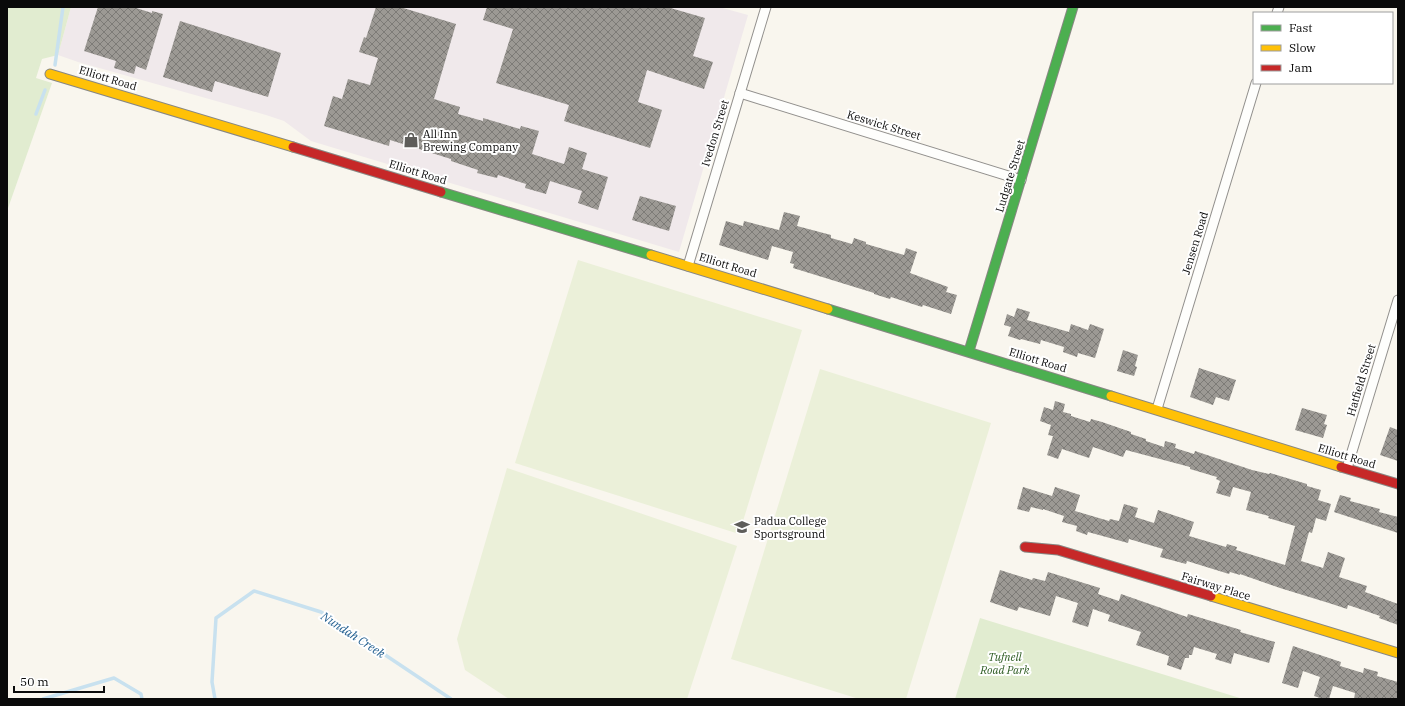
<svg xmlns="http://www.w3.org/2000/svg" width="1405" height="706" font-family="'IBM Plex Serif',serif">
	<style>
		.industrial { fill: #f0e9eb }
		.park { fill: #e1ecd0 }
		.pitch { fill: #ebf0d9 }
		.lines { fill: none; stroke-linecap: round; stroke-linejoin: round }
		.stream { stroke: #c8e1ef; stroke-width: 3.5 }
		.building { fill: url(#building-cross-hatch) }
		.street-casing { stroke: #92908d; stroke-width: 11 }
		.fast-casing { stroke: #888783; stroke-width: 11 }
		.slow-casing { stroke: #888783; stroke-width: 11 }
		.jam-casing { stroke: #888783; stroke-width: 11 }
		.street { stroke: #fefefc; stroke-width: 9 }
		.fast { stroke: #4caf50; stroke-width: 9 }
		.slow { stroke: #ffc107; stroke-width: 9 }
		.jam { stroke: #c62828; stroke-width: 9 }
		.labels { text-anchor: middle; stroke-width: 4; stroke-linejoin: round; paint-order: stroke }
		.street-label { font-size: 11px; fill: #0a0a0a; stroke: #fff }
		.poi-label { font-size: 11px; fill: #0a0a0a; stroke: #fff; text-anchor: start }
		.park-label { font-size: 11px; font-style: italic; fill: #2d5b22; stroke: #fff }
		.water-label { font-size: 12px; font-style: italic; fill: #215e8f; stroke: #fff }
	</style>
	<defs>
		<pattern id="building-cross-hatch" width="8" height="8" patternUnits="userSpaceOnUse"><rect width="8" height="8" fill="#9c9994"/><path d="M0 0l8 8M0 8l8-8" fill="none" stroke="#7d7b77"/></pattern>
	</defs>
	<rect width="100%" height="100%" fill="#f9f6ee"/>
	<polygon class="industrial" points="71,7 719,7 748,15 679,252 311,141 284,121 266,115 78,62 58,55"/>
	<g class="park">
		<polygon points="7,7 71,7 58,55 42,59 36,78 52,83 7,211"/>
		<polygon points="980,618 1243,699 955,699"/>
	</g>
	<g class="pitch">
		<polygon points="578,260 802,330 739,534 515,463"/>
		<polygon points="820,369 991,423 906,699 859,699 731,659"/>
		<polygon points="507,468 737,546 687,699 509,699 465,670 457,639"/>
	</g>
	<g class="lines">
		<g class="stream">
			<polyline points="55,65 63,7"/>
			<polyline points="36,114 45,90"/>
			<polyline points="43,699 114,678 141,694 142,699"/>
			<polyline points="215,699 212,682 216,618 254,591 321,612 451,699"/>
		</g>
	</g>
	<g class="building">
		<polygon points="98,7 133,7 152,13 152,11 163,14 146,70 136,66 134,74 114,68 116,61 84,51"/>
		<polygon points="376,7 400,7 456,24 434,99 460,107 458,114 483,121 483,118 520,129 521,126 539,131 532,154 564,164 569,147 587,153 582,169 608,177 598,210 578,203 582,191 550,181 546,194 525,188 526,184 498,175 497,178 477,173 478,170 451,161 451,159 419,149 390,140 389,146 324,126 333,96 342,99 348,79 370,85 378,58 359,52 364,37 366,38"/>
		<polygon points="487,7 667,7 705,18 693,56 713,62 704,89 647,70 638,102 662,110 650,148 564,121 569,105 496,83 513,29 483,20"/>
		<polygon points="180,21 281,53 268,97 215,81 212,92 163,77"/>
		<polygon points="640,196 676,206 669,231 632,220"/>
		<polygon points="784,212 800,216 797,226 831,235 831,238 852,244 854,238 866,242 866,244 904,255 906,248 917,252 910,273 948,287 946,292 957,295 951,314 923,305 922,307 891,297 890,299 874,294 874,293 793,268 794,264 790,263 793,252 772,246 768,260 719,245 726,221 743,226 744,221 779,230"/>
		<polygon points="1017,308 1030,312 1027,320 1069,332 1071,324 1088,330 1090,324 1104,329 1095,358 1078,353 1077,357 1063,352 1064,347 1041,340 1040,344 1021,339 1020,340 1008,336 1011,327 1004,325 1007,314 1014,317"/>
		<polygon points="1123,350 1138,355 1135,366 1137,367 1134,376 1117,371"/>
		<polygon points="1199,368 1236,380 1229,401 1216,397 1213,405 1190,397"/>
		<polygon points="1055,401 1065,404 1063,412 1071,414 1071,416 1090,422 1091,419 1102,422 1131,432 1131,434 1146,439 1146,441 1164,447 1165,441 1176,444 1175,448 1194,454 1195,451 1252,470 1269,474 1270,473 1307,484 1307,486 1321,490 1318,500 1331,504 1326,521 1316,518 1312,533 1309,532 1301,561 1323,568 1328,552 1345,558 1339,577 1367,586 1365,592 1398,604 1398,625 1379,618 1380,616 1360,609 1348,605 1347,609 1332,604 1280,588 1240,574 1240,575 1230,572 1229,574 1187,561 1186,564 1160,557 1163,549 1129,539 1128,543 1088,532 1087,535 1076,531 1077,526 1062,522 1064,516 1043,509 1043,510 1031,507 1029,512 1017,509 1023,487 1052,496 1055,487 1080,495 1075,511 1109,521 1110,519 1119,521 1124,504 1138,508 1135,517 1154,523 1158,510 1194,522 1189,536 1226,547 1227,544 1237,547 1236,550 1285,565 1295,526 1268,518 1269,516 1246,510 1251,492 1233,487 1230,497 1216,493 1220,481 1216,479 1217,477 1190,469 1190,467 1126,450 1123,457 1093,447 1089,458 1062,449 1058,459 1047,455 1053,436 1048,435 1051,425 1040,421 1044,407 1053,410"/>
		<polygon points="1302,408 1327,415 1324,424 1327,425 1323,438 1295,430"/>
		<polygon points="1390,427 1398,430 1398,461 1380,455"/>
		<polygon points="1340,495 1351,498 1350,501 1380,509 1379,512 1398,517 1398,533 1334,512"/>
		<polygon points="1000,570 1032,580 1033,578 1045,581 1048,572 1100,588 1098,594 1119,601 1121,594 1187,617 1188,614 1241,630 1240,632 1275,642 1269,663 1234,653 1231,664 1215,659 1217,654 1194,647 1192,655 1189,655 1189,658 1185,658 1181,670 1167,665 1169,656 1136,645 1141,632 1108,621 1110,615 1093,609 1088,627 1072,622 1078,603 1056,596 1050,616 1019,607 1017,611 990,602"/>
		<polygon points="1293,646 1341,662 1340,666 1363,673 1364,668 1378,672 1377,676 1398,682 1398,699 1354,699 1355,693 1333,686 1329,699 1323,699 1314,696 1320,677 1303,671 1298,688 1282,683"/>
	</g>
	<g class="lines">
		<g class="street-casing">
			<g id="street">
				<polyline points="1277,13 1279,7"/>
				<polyline points="740,93 1021,180"/>
				<polyline points="688,266 766,7"/>
				<polyline points="1157,409 1256,83"/>
				<polyline points="1347,468 1398,300"/>
			</g>
		</g>
		<g class="fast-casing">
			<g id="fast">
				<polyline points="441,192 651,255"/>
				<polyline points="828,309 1111,396"/>
				<polyline points="969,351 1073,7"/>
			</g>
		</g>
		<g class="slow-casing">
			<g id="slow">
				<polyline points="50,74 293,147"/>
				<polyline points="651,255 828,309"/>
				<polyline points="1111,396 1341,467"/>
				<polyline points="1211,596 1398,653"/>
			</g>
		</g>
		<g class="jam-casing">
			<g id="jam">
				<polyline points="293,147 441,192"/>
				<polyline points="1341,467 1398,484"/>
				<polyline points="1025,547 1058,550 1211,596"/>
			</g>
		</g>
		<use href="#street" class="street"/>
		<use href="#fast" class="fast"/>
		<use href="#slow" class="slow"/>
		<use href="#jam" class="jam"/>
	</g>
	<defs>
		<g id="shop-bare" transform="scale(1.2)"><path d="M-5-2.5h2.3a2.7 3.5 0 0 1 5.4 0H5L5.5 6h-11ZM-1.5-2.5h3a1.5 2.3 0 0 0-3 0Z" fill="#5e5d5a" stroke="#fff" stroke-width="2.5" paint-order="stroke"/></g>
		<g id="school-bare" transform="scale(1.2)"><path d="M0-5L7-2L0 1L-7-2ZM-4 1L0 2.5L4 1V4Q0 6-4 4Z" fill="#5e5d5a" stroke="#fff" stroke-width="2.5" paint-order="stroke"/></g>
	</defs>
	<g fill-rule="evenodd">
		<use href="#shop-bare" x="411" y="140"/>
		<use href="#school-bare" x="742" y="527"/>
	</g>
	<g class="labels">
		<g class="street-label">
			<text transform="translate(108 78) rotate(17)" y="4">Elliott Road</text>
			<text transform="translate(884 125) rotate(17)" y="4">Keswick Street</text>
			<text transform="translate(715 133) rotate(-73)" y="4">Ivedon Street</text>
			<text transform="translate(418 172) rotate(17)" y="4">Elliott Road</text>
			<text transform="translate(1010 176) rotate(-73)" y="4">Ludgate Street</text>
			<text transform="translate(1195 243) rotate(-73)" y="4">Jensen Road</text>
			<text transform="translate(728 265) rotate(17)" y="4">Elliott Road</text>
			<text transform="translate(1038 360) rotate(17)" y="4">Elliott Road</text>
			<text transform="translate(1361 380) rotate(-73)" y="4">Hatfield Street</text>
			<text transform="translate(1347 456) rotate(17)" y="4">Elliott Road</text>
			<text transform="translate(1216 586) rotate(17)" y="4">Fairway Place</text>
		</g>
		<g class="poi-label">
			<text x="423" y="138">All Inn<tspan x="423" dy="13">Brewing Company</tspan></text>
			<text x="754" y="525">Padua College<tspan x="754" dy="13">Sportsground</tspan></text>
		</g>
		<g class="park-label">
			<text x="1005" y="661">Tufnell<tspan x="1005" dy="13">Road Park</tspan></text>
		</g>
		<g class="water-label">
			<text transform="translate(353 635) rotate(33)" y="4">Nundah Creek</text>
		</g>
	</g>
	<rect width="1405" height="706" fill="none" stroke="#0a0a0a" stroke-width="16"/>
	<rect x="1253" y="12" width="140" height="72" fill="#ffffff" stroke="#9d9d9d"/>
	<rect x="1261" y="25" width="20" height="6" fill="#4caf50" stroke="#9d9d9d"/>
	<text x="1289" y="32" font-size="12" fill="#0a0a0a">Fast</text>
	<rect x="1261" y="45" width="20" height="6" fill="#ffc107" stroke="#9d9d9d"/>
	<text x="1289" y="52" font-size="12" fill="#0a0a0a">Slow</text>
	<rect x="1261" y="65" width="20" height="6" fill="#c62828" stroke="#9d9d9d"/>
	<text x="1289" y="72" font-size="12" fill="#0a0a0a">Jam</text>
	<path d="M14 686v6h90v-6" fill="none" stroke="#0a0a0a" stroke-width="2"/>
	<text x="20" y="686" font-size="12" fill="#0a0a0a" stroke="#ffffff" stroke-width="3" paint-order="stroke">50 m</text>
</svg>
